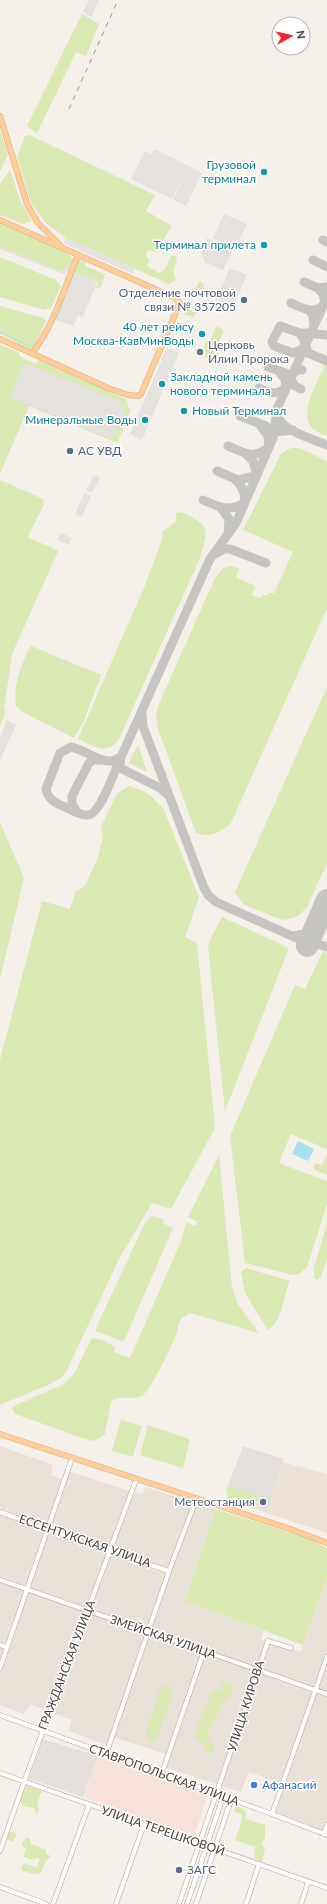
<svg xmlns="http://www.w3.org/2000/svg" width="327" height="1904" font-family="Lato,sans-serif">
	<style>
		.residential { fill: #e9e0d8 }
		.commercial { fill: #f6e2d6 }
		.industrial { fill: #e5dfdb }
		.education { fill: #eee2d4 }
		.green { fill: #dae8b4 }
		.parking { fill: #e4e1de }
		.water { fill: #a8e0f0 }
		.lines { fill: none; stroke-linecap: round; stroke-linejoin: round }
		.stream { stroke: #a8e0f0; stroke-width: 1 }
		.taxiway { stroke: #c6c4c1; stroke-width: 9 }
		.runway { stroke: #c6c4c1; stroke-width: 22 }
		.minor-casing { stroke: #c3b8b0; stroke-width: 5.5 }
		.major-casing { stroke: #e3a86a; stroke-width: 6 }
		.minor { stroke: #fff; stroke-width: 4 }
		.major { stroke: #fdce9b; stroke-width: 5 }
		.rail { stroke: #989898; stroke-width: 1; stroke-dasharray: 5 5; stroke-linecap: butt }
		.culture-dot { fill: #0f9aa8; stroke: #fff; stroke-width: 1.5 }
		.service-dot { fill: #5c6f8a; stroke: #fff; stroke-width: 1.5 }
		.worship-dot { fill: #6b7280; stroke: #fff; stroke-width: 1.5 }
		.shop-dot { fill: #3f7fe0; stroke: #fff; stroke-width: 1.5 }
		.labels { text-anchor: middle; stroke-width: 3; stroke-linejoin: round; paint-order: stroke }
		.culture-label { font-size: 12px; fill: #0d838f; stroke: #fff; text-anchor: end }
		.service-label { font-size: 12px; fill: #4e5e75; stroke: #fff; text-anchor: end }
		.worship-label { font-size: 12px; fill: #5b616d; stroke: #fff; text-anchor: start }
		.street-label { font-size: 12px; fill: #493f38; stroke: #fff }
		.shop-label { font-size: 12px; fill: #366cbe; stroke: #fff; text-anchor: start }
	</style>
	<rect width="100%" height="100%" fill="#f5f0ea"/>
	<polygon class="residential" points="0,1446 53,1465 51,1475 65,1480 68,1471 142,1495 145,1487 215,1509 185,1601 264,1631 261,1639 301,1652 327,1578 327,1835 272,1814 282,1784 249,1772 241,1792 164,1767 168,1755 113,1737 109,1746 69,1731 72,1720 30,1704 24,1714 0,1705"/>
	<polygon class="commercial" points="98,1756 208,1794 194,1836 84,1797"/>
	<g class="industrial">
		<polygon points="243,1446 284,1459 267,1513 226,1499 228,1495 226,1491"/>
		<polygon points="43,1739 98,1756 83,1797 29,1779"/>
	</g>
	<polygon class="education" points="283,1462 327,1474 327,1533 267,1513"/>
	<g class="green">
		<polygon points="82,14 99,24 86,56 76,52 37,133 27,126"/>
		<polygon points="0,129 8,155 0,171"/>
		<polygon points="30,135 155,195 146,211 172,226 156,252 148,250 146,256 149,260 147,266 160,273 164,270 171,256 176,256 177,262 173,271 176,280 169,284 66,238 45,222 31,203 17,157 25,136"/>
		<polygon points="10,170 21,202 32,221 23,224 0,215 0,184"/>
		<path d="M0,223L62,250L74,259C71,266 67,270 60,271L2,247L0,249Z"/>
		<polygon points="0,257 56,280 61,286 51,308 45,310 0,297"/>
		<polygon points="79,260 86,262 85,266 105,274 101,288 96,288 98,282 74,272"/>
		<polygon points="200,281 203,283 206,296 205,298 200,293 193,293"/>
		<polygon points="0,306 43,318 46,321 34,347 30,349 0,334"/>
		<polygon points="187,306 193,312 198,312 193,317 184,314"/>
		<polygon points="216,326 224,330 211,360 205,357 206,350 204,346 207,340 210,341"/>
		<polygon points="0,345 18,352 21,357 36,364 38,360 126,399 130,411 117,443 29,406 0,474"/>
		<path d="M326,363H327V436C323,434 317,432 313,429C297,416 319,378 326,363Z"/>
		<path d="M291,448H299L327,461V608L231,823C220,833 210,838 196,833L158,729L156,716L158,706L215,578L223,568L231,566L239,568L236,577L255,586L252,595L260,598L263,594L267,596L269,593H274L293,552L243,530L281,454Z"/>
		<polygon points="0,480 43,499 44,504 28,537 58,551 12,654 4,709 6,710 0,726"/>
		<path d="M181,512C210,525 209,529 200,558L118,741C106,755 92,746 78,739L146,583L161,542L163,531L176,522V513Z"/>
		<path d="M31,646L101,675L84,721L74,738L21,711L16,706C13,685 21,663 31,646Z"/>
		<polygon points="327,687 327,863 307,907 298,916 285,920 279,919 243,904 235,892"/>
		<polygon points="137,746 139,747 147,772 129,763"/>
		<polygon points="129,786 143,791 151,796 163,808 199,897 185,937 197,943 215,1128 171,1209 152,1203 120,1257 67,1370 61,1378 48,1385 0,1405 0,1060 42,901 70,909 76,891 85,886 98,857 103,837 101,827 117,794"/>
		<polygon points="0,822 24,878 0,979"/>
		<polygon points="222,917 289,948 225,1111 208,948 210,940"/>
		<polygon points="323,951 327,953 327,1149 291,1134 279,1162 284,1165 327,1181 327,1204 307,1267 299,1274 293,1275 245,1263 230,1136 295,985 305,989"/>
		<polygon points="327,1154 327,1175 313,1169 315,1163 322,1165"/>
		<path d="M219,1155L232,1287L238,1304L259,1333L190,1313C186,1315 183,1317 180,1320C178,1324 178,1328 177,1332C171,1348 156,1379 145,1393C137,1403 121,1393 111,1402L105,1434L100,1438L91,1441L15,1414L12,1408L14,1406L64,1384L74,1374L91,1339C99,1337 108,1343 115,1347L114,1352L130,1358L182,1239L186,1222L195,1226L197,1222L188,1217Z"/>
		<polygon points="154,1216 164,1220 163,1223 173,1228 125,1339 122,1341 96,1331 96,1328 143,1227 150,1217"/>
		<polygon points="327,1223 327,1258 321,1277 317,1280 314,1278 314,1268"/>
		<path d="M246,1268L290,1281C282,1296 284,1320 268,1330L245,1293L241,1272Z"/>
		<polygon points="121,1420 142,1426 133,1457 112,1451"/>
		<polygon points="148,1425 190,1439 183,1468 140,1455"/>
		<polygon points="228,1485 260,1496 255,1509 226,1499 228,1495 226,1491"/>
		<polygon points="215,1509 310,1539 327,1548 327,1578 303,1645 185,1601"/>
		<polygon points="226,1682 233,1685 230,1697 225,1700 207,1733 214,1748 212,1754 204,1750 204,1743 195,1738 198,1726 212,1691 221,1692 223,1689 218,1683"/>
		<polygon points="166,1684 172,1686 171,1700 156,1741 148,1741 146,1726 154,1710 159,1690"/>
		<polygon points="26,1786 42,1791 37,1802 39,1811 36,1815 34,1808 23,1806 20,1801"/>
		<polygon points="237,1806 245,1810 246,1819 265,1825 265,1837 262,1843 265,1850 262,1862 254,1858 255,1847 235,1840 240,1827 242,1815 234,1811"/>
		<polygon points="9,1831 17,1833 13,1842 6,1839"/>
		<polygon points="27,1837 30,1839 31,1844 46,1850 46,1854 51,1856 45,1862 41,1873 32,1874 21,1870 23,1863 37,1867 40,1859 37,1858 32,1860 23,1856 26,1849 21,1844"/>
	</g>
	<g class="parking">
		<polygon points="89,0 99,0 91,17 83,12"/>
		<polygon points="155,149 202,173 186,206 173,200 187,169 172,199 131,179 145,151 152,154"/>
		<polygon points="224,214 247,224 235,249 213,238"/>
		<polygon points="66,238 135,269 133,274 63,243"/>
		<polygon points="207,238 233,249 223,270 204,262 204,260 201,252"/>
		<polygon points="2,247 60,271 65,270 68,263 72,265 69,272 63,274 0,249"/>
		<polygon points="230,268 247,275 233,306 216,299"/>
		<polygon points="74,272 97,282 83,317 78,316 73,326 55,320"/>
		<polygon points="167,348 179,353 142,440 130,434"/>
		<polygon points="24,363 121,402 124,412 112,439 10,397"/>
		<polygon points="94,475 100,478 92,493 86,490"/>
		<polygon points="84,493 91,496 82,517 75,514"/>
		<polygon points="61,533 72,538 69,545 57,540"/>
		<polygon points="7,720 16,725 0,760 0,736"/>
	</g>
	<polygon class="water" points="298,1141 314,1149 308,1161 292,1154"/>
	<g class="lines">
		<polyline class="stream" points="0,332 28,345"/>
		<g class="taxiway">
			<polyline points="323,240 327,242"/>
			<polyline points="313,260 327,267"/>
			<polyline points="304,282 318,288 327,287"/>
			<path d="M291,303C303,308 315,316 325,303L323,294L318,288"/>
			<polyline points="310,311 313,316 314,326"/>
			<polygon points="280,326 300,333 305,342 303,349 293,353 274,346 272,342"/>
			<polyline points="304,333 326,335"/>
			<polyline points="305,344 308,353 327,361"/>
			<polyline points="268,367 286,373"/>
			<path d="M259,388C269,393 278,396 286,387L285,379L280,373"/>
			<path d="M301,389L295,386L291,379C292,373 295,370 302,370"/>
			<path d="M277,414C279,430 313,439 327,445"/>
			<polyline points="240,416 266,426"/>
			<path d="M228,446C245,453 253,460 269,447L268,436L260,425L275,432L293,430"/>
			<polyline points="217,471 238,480 255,476 257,475 253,461 246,454"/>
			<path d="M203,500C219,507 230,513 245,502C245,492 242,486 235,479"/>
			<polyline points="221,508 229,519 228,534"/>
			<polyline points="215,554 224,549 230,549 266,563"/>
			<polyline points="142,713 143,726 204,888 209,896 216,902 294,937 327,947"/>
			<path d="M169,796L160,788L122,769L120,765L121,757C104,769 88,750 71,747L60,753L46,789C48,800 56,803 65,807C72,810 80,816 88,815C101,814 115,769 121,757L210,559L236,523L273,438L277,409L327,297"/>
			<polyline points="77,812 72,804 72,796 89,763 94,760 101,760"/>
			<polyline points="294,936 304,934 316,925"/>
		</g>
		<polyline class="runway" points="307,946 327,900"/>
		<g class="minor-casing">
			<g id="minor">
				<polyline points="0,1512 110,1552 169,1571"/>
				<polyline points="0,1580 327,1694"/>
				<polyline points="0,1645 6,1647"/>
				<polyline points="0,1668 72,1458"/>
				<polyline points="0,1715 272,1814 327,1835"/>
				<polyline points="106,1754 169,1571 196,1500"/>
				<polyline points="0,1773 327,1888"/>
				<polyline points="162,1773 204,1651"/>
				<polyline points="272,1814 327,1657"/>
				<polyline points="324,1834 327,1825"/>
				<polyline points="0,1851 24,1782 136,1480"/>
				<polyline points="0,1887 46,1904"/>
				<polyline points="53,1904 89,1805"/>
				<polyline points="116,1904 144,1824"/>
				<polyline points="179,1904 268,1641 291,1648"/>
				<polyline points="187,1904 223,1797"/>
				<polyline points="196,1904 231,1800"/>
				<polyline points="246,1904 259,1864"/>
				<polyline points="301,1904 308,1882"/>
			</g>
		</g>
		<g class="major-casing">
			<g id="major">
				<polyline points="0,116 27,204 38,223 60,245"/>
				<polyline points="0,220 175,298 180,303 141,394 138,396 128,395 108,388 0,339"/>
				<path d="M32,353C53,328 65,286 78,255"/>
				<polyline points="0,1434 290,1529 327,1543"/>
			</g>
		</g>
		<use href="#minor" class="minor"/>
		<use href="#major" class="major"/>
		<polyline class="rail" points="69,109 118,0"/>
	</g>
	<g class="culture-dot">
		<circle cx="264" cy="172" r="4"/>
		<circle cx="264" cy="245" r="4"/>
		<circle cx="202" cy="334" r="4"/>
		<circle cx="162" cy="384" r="4"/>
		<circle cx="184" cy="411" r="4"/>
		<circle cx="145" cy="420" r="4"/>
	</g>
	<g class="service-dot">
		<circle cx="244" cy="300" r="4"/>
		<circle cx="70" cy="451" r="4"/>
		<circle cx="263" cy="1502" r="4"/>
		<circle cx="179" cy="1870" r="4"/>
	</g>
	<circle class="worship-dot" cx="200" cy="352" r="4"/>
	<circle class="shop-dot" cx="254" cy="1785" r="4"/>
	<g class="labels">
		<g class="culture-label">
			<text x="256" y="169">Грузовой<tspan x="256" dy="14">терминал</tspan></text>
			<text x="256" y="249">Терминал прилета</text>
			<text x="194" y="331">40 лет рейсу<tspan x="194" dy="14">Москва-КавМинВоды</tspan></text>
			<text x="170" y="381" text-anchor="start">Закладной камень<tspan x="170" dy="14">нового терминала</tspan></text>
			<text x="192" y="415" text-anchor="start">Новый Терминал</text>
			<text x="137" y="424">Минеральные Воды</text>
		</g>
		<g class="service-label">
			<text x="236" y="297">Отделение почтовой<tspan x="236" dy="14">связи № 357205</tspan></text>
			<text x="78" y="455" text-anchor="start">АС УВД</text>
			<text x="255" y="1506">Метеостанция</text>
			<text x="187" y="1874" text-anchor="start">ЗАГС</text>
		</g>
		<g class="worship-label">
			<text x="208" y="349">Церковь<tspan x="208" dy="14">Илии Пророка</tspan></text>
		</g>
		<g class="street-label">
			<text transform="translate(85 1541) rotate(19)" y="4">ЕССЕНТУКСКАЯ УЛИЦА</text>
			<text transform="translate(163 1637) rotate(19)" y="4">ЗМЕЙСКАЯ УЛИЦА</text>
			<text transform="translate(67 1665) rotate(-69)" y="4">ГРАЖДАНСКАЯ УЛИЦА</text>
			<text transform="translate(246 1706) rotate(-72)" y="4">УЛИЦА КИРОВА</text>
			<text transform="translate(164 1775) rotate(20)" y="4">СТАВРОПОЛЬСКАЯ УЛИЦА</text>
			<text transform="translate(163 1831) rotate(19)" y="4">УЛИЦА ТЕРЕШКОВОЙ</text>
		</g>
		<g class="shop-label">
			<text x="262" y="1789">Афанасий</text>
		</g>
	</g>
	<g transform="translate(291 36) rotate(82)"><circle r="19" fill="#ffffff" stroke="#b6b2af"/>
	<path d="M0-3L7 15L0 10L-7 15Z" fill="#f71f28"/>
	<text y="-6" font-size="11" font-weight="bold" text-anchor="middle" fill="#493f38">N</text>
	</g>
</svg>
